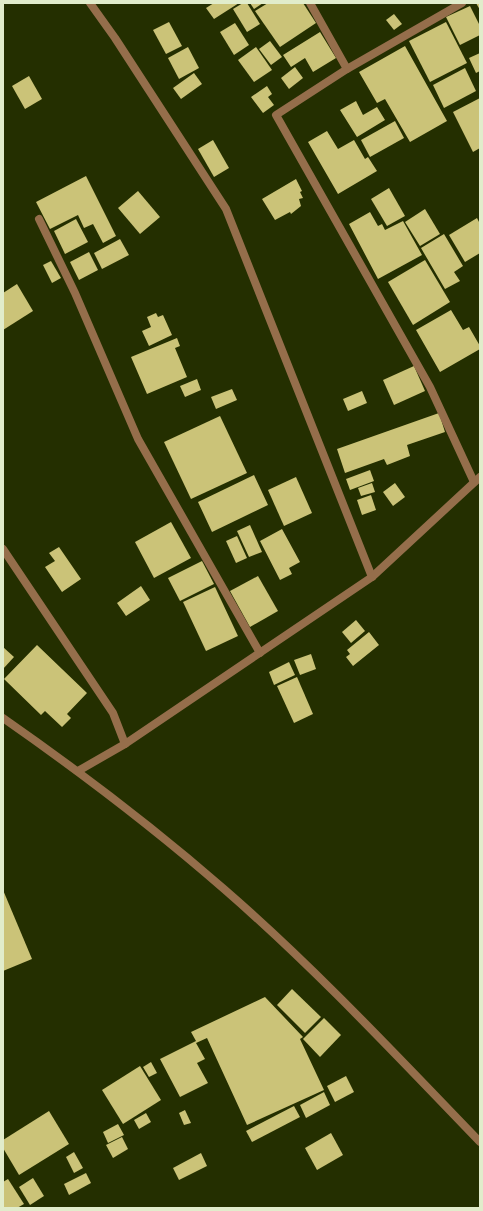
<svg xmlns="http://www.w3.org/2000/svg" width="483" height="1211" font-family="'Nunito Sans',sans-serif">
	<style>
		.building { fill: #cbc378 }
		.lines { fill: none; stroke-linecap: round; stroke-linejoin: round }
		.service { stroke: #956e4b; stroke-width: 8 }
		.minor { stroke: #956e4b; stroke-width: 8 }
	</style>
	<rect width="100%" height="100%" fill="#242f00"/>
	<g class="building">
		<polygon points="214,3 239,3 214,19 206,8"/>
		<polygon points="243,3 247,3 260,24 247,32 233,9"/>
		<polygon points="250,3 263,3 254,9"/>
		<polygon points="268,3 303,3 316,23 280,47 255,11"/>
		<polygon points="476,3 480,3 480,10"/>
		<polygon points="470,6 480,26 480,35 460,45 446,17"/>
		<polygon points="394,14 402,24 394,30 386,20"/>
		<polygon points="169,22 182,46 166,54 153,30"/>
		<polygon points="446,22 467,63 430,82 409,41"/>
		<polygon points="235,23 249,45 234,55 220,32"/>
		<polygon points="320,32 336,58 313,72 305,58 291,67 283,55"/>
		<polygon points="270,41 282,57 271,65 259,49"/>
		<polygon points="405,46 447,121 410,142 385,99 377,103 359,72"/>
		<polygon points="188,47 199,68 179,79 168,58"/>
		<polygon points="256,47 272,70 254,82 238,60"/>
		<polygon points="480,53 480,71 476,73 469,58"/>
		<polygon points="295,67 303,78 289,89 281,78"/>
		<polygon points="465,68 476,91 444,108 433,85"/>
		<polygon points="194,73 202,84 181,99 173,88"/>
		<polygon points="29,76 42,99 25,109 12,86"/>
		<polygon points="267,86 272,94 268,97 274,105 263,113 251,97"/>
		<polygon points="480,98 480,148 473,152 453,112"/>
		<polygon points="356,101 363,115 377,107 385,120 357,137 340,110"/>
		<polygon points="395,121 404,138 370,157 361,140"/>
		<polygon points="327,131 338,149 354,140 365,159 368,157 377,171 338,194 308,142"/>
		<polygon points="213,140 229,168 214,177 198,149"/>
		<polygon points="86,176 116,236 103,243 93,224 84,228 78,215 50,229 36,202"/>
		<polygon points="296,179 302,191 300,192 303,198 299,199 301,206 291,214 290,212 275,220 262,199"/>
		<polygon points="389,188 405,216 387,226 371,199"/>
		<polygon points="138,191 160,217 140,234 118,208"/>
		<polygon points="425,209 440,234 420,246 405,222"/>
		<polygon points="370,212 378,226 382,224 385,230 403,221 422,255 378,279 349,224"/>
		<polygon points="477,218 480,224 480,253 465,262 449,235"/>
		<polygon points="76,219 88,242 65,254 54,231"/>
		<polygon points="444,234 463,266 454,272 460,281 445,289 421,248"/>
		<polygon points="120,239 129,255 102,269 94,253"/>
		<polygon points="89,252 98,270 79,280 70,262"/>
		<polygon points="425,260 450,302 413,325 388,282"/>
		<polygon points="51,261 61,278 52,283 43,265"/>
		<polygon points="17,284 33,311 3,330 3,293"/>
		<polygon points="451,310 463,330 469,327 480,346 480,349 440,372 416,330"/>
		<polygon points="156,313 158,317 163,315 172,335 149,346 142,331 151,327 147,317"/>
		<polygon points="177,338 180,346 175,348 187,377 147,394 131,357"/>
		<polygon points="414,366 425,391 394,405 383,380"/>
		<polygon points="197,379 201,390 185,397 180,386"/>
		<polygon points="232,389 237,400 216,409 211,397"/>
		<polygon points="362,391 367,403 348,411 343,399"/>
		<polygon points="439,413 445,432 407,445 410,456 387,465 384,459 345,473 337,449"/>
		<polygon points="220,416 247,473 191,499 164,442"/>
		<polygon points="370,470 374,481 350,490 346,479"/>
		<polygon points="254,475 268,505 212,532 198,502"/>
		<polygon points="296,477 312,513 284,526 268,490"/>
		<polygon points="372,483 375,492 361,496 358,488"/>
		<polygon points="395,483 405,497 393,506 383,492"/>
		<polygon points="371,495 376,510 362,515 357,500"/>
		<polygon points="171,522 191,558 154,578 135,542"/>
		<polygon points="250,525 262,552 249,557 237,531"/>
		<polygon points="282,529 300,562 289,568 292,574 280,580 260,541"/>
		<polygon points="237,536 247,558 236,563 226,541"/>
		<polygon points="59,547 81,579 62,592 45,567 55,561 49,553"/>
		<polygon points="202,561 214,584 180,601 168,578"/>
		<polygon points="258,576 278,611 250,627 230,591"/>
		<polygon points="141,586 150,600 126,616 117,603"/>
		<polygon points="215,587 238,636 206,651 183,602"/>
		<polygon points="356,620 365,631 351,643 342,632"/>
		<polygon points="369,632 379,645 353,666 346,657 350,654 347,650"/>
		<polygon points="37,645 87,693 67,714 71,718 62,727 45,711 41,715 4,679"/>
		<polygon points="3,647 14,657 3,669"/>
		<polygon points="311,654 316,669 300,675 294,660"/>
		<polygon points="289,662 295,675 274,685 269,672"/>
		<polygon points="297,677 313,714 294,723 277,686"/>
		<polygon points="3,890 32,959 3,971"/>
		<polygon points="292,989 321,1017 305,1033 277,1005"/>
		<polygon points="265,997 303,1037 300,1039 324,1090 247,1125 207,1038 196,1043 205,1059 197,1063 208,1083 180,1097 160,1059 196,1041 191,1032"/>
		<polygon points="324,1018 341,1035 320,1057 303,1039"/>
		<polygon points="151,1062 157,1073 149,1077 143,1067"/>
		<polygon points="140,1066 161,1100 123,1124 102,1090"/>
		<polygon points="346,1076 354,1092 335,1102 327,1086"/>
		<polygon points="324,1092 330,1105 306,1118 300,1105"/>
		<polygon points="294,1106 300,1117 252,1142 246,1131"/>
		<polygon points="185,1110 191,1123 184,1125 179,1113"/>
		<polygon points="49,1111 69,1144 19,1175 3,1148 3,1140"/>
		<polygon points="146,1113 151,1122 139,1129 134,1120"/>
		<polygon points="118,1124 124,1135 108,1143 103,1132"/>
		<polygon points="331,1133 343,1155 317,1170 305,1148"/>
		<polygon points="122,1137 128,1149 113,1158 106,1145"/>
		<polygon points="74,1152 83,1168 74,1173 66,1157"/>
		<polygon points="201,1153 207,1166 179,1180 173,1168"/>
		<polygon points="86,1173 91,1183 69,1195 64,1184"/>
		<polygon points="33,1178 44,1196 30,1205 19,1187"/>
		<polygon points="8,1179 24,1204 17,1208 3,1208 3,1182"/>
	</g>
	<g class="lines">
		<g class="service">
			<polyline points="90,3 115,38 226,209 372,577"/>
			<polyline points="310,3 347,69"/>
			<polyline points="462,3 347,69 276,115 430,387 474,482"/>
			<polyline points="39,219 75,293 138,439 260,653"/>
			<polyline points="3,549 113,713 125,744"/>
			<polyline points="78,771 125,744 372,577 480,477"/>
		</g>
		<path class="minor" d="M3,718C79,771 154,828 224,889C315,968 397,1056 480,1142"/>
	</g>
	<rect width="483" height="1211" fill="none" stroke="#e1eccb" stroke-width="8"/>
</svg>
